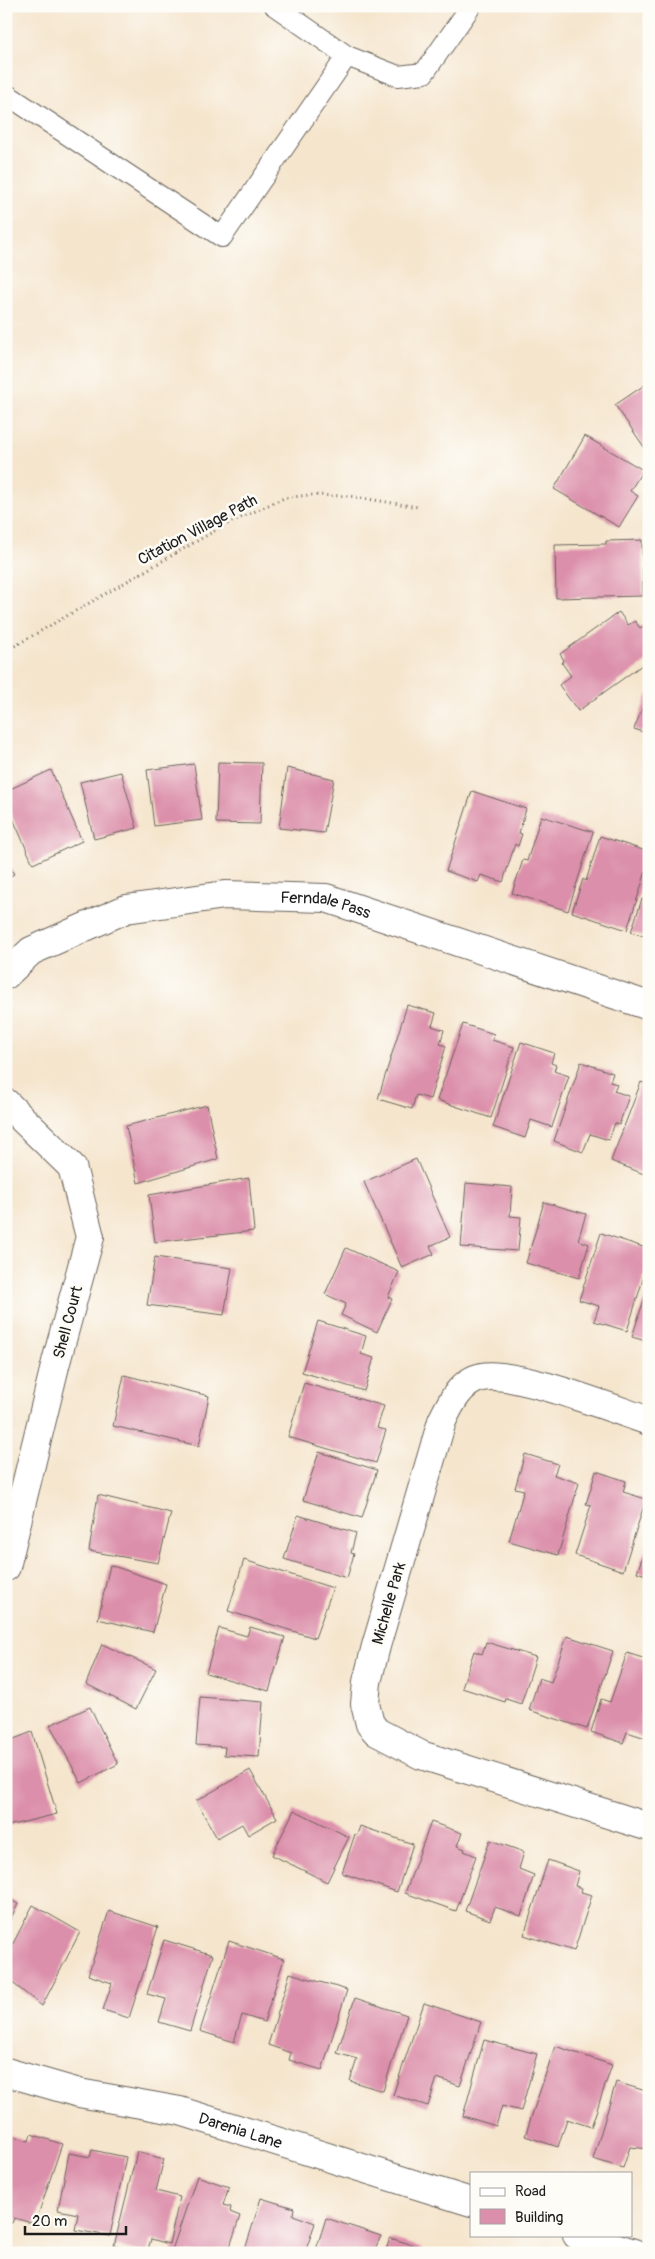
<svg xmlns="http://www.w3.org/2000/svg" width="655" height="2259" font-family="Pangolin,sans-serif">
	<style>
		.building { fill: #dc8faa }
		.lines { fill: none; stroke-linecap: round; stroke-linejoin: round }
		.lane-casing { stroke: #68625a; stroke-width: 22 }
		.street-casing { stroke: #68625a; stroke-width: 30 }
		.path { stroke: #68625a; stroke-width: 3; stroke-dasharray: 1 4; stroke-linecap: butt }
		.lane { stroke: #fff; stroke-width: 20 }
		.street { stroke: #fff; stroke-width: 28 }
		.labels { text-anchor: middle; stroke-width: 5; stroke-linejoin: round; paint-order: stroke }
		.street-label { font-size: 16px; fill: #1c1c1c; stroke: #fdfcf7 }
	</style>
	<rect width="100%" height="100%" fill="#fdfcf7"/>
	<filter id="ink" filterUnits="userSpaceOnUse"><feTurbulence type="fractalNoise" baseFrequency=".02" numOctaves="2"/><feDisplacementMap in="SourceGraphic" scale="10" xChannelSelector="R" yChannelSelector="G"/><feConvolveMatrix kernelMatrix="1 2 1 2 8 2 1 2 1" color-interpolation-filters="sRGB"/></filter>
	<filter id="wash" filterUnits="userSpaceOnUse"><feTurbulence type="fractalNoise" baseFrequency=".0096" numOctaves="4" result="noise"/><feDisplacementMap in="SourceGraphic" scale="20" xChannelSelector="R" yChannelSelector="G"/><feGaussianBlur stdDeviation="1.12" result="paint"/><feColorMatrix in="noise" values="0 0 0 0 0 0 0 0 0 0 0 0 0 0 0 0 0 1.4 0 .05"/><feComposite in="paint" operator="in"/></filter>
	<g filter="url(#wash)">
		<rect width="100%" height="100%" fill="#f5e5cd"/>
		<g id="blocks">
			<g class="building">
				<polygon points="649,382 649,454 615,405"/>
				<polygon points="585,436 643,470 630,491 638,496 619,527 554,489"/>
				<polygon points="642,540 643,596 556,598 555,545 606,544 606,541"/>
				<polygon points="619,612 628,625 635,621 640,628 646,624 649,628 649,660 578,711 559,685 571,676 562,663 564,660 560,654"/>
				<polygon points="649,692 649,734 634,729"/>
				<polygon points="218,762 262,763 260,824 216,823"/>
				<polygon points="194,764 202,820 154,826 147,770"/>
				<polygon points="287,768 334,779 324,833 279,828"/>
				<polygon points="51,770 82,841 33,864 6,803 6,791"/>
				<polygon points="121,772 137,828 94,839 80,782"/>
				<polygon points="472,791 526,809 519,833 522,834 518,846 515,844 503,882 481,875 478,882 446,871"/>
				<polygon points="541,816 593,832 568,911 512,893 523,860 527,861"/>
				<polygon points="600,836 649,852 649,862 627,930 572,912 583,879 586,881"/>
				<polygon points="6,862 14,874 6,879"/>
				<polygon points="649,892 649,933 647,937 631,932 642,899 646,900"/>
				<polygon points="407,1005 436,1013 432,1026 444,1030 440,1044 446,1046 430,1099 416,1095 412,1109 378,1099"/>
				<polygon points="463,1024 494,1034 492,1040 514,1047 491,1118 437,1100"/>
				<polygon points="521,1042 554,1053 551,1063 556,1065 554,1071 569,1076 552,1127 531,1120 525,1138 493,1127"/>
				<polygon points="581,1062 613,1073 610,1082 617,1084 614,1091 629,1096 619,1125 615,1123 609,1140 590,1134 583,1152 554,1141"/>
				<polygon points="641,1082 649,1085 649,1176 611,1161"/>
				<polygon points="207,1105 218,1159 138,1183 126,1126"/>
				<polygon points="416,1159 450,1237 430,1246 434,1254 402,1268 364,1182"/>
				<polygon points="249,1178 254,1231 155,1242 149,1195"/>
				<polygon points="466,1183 512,1187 510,1216 521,1217 518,1251 461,1247"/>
				<polygon points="544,1202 586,1214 578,1240 589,1244 579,1278 526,1263"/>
				<polygon points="601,1233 649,1249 649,1260 627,1331 594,1321 599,1306 579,1300"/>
				<polygon points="346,1248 399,1272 388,1297 392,1299 377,1332 341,1315 346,1304 325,1294"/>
				<polygon points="155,1257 232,1268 224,1315 147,1305"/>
				<polygon points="649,1284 649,1342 632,1337"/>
				<polygon points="318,1321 366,1336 361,1354 374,1358 364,1391 302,1372"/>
				<polygon points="124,1375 209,1396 199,1446 113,1426"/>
				<polygon points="304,1383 384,1406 377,1428 386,1430 376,1463 288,1437"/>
				<polygon points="319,1452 377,1470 362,1518 303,1500"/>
				<polygon points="525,1454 558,1464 554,1475 579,1483 558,1555 509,1541 524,1490 515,1488"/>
				<polygon points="596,1471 626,1481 623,1492 646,1499 623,1571 575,1555 591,1505 586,1504"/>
				<polygon points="98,1495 171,1513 158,1563 89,1551"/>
				<polygon points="298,1515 356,1533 351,1553 354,1554 347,1578 284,1559"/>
				<polygon points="649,1539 649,1576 637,1572"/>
				<polygon points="244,1560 333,1588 315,1638 228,1611"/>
				<polygon points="110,1565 166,1584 153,1632 98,1619"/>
				<polygon points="250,1627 285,1637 269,1691 206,1673 219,1628 247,1636"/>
				<polygon points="567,1636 613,1651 587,1729 529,1710 539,1678 551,1682"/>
				<polygon points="486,1642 536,1657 521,1704 506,1699 505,1702 462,1688 474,1651 482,1654"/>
				<polygon points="102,1644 156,1669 136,1709 86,1684"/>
				<polygon points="627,1653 649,1660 649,1739 627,1732 623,1743 591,1732 601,1699 610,1702"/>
				<polygon points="200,1697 263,1702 259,1757 224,1755 225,1747 196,1745"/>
				<polygon points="90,1707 118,1764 81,1783 50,1725"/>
				<polygon points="32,1732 57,1814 8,1826 6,1819 6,1742"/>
				<polygon points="250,1770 277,1818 248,1835 242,1824 217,1838 196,1801"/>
				<polygon points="294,1810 349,1837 327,1882 272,1855"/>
				<polygon points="431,1822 462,1833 457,1846 465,1849 464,1851 476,1856 456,1911 405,1893"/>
				<polygon points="360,1826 413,1844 397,1892 342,1873 355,1834 357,1835"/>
				<polygon points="490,1840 524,1852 519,1869 534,1875 521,1916 495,1907 490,1920 465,1911"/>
				<polygon points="548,1860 579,1871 575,1886 582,1888 581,1892 592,1895 574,1951 524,1935"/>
				<polygon points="6,1897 18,1904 6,1928"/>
				<polygon points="33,1905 80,1932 42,2006 6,1978 6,1957"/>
				<polygon points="109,1911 158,1927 129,2018 103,2010 112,1983 88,1975"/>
				<polygon points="164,1940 213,1955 190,2031 159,2022 166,1999 147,1994"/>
				<polygon points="229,1941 284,1959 264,2022 242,2015 234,2042 200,2031"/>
				<polygon points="290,1973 347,1990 322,2070 289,2060 291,2053 268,2045"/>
				<polygon points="355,1998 407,2015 383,2091 350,2081 357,2059 337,2053"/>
				<polygon points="424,2003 481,2022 460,2086 437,2078 428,2106 393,2095"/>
				<polygon points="484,2040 537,2054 521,2111 502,2106 496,2126 463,2116"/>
				<polygon points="555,2046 612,2065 591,2127 567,2119 558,2147 525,2136"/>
				<polygon points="616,2082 649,2092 649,2149 630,2147 623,2168 593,2159"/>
				<polygon points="6,2134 29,2141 31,2134 62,2144 35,2224 14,2218 12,2223 6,2221"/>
				<polygon points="92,2150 126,2157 110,2236 75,2230 78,2214 58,2210 69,2153 90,2157"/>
				<polygon points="137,2152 164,2159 156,2191 180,2197 169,2244 151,2239 147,2253 114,2246"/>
				<polygon points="197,2176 229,2187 223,2205 231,2207 230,2212 240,2216 228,2253 171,2253"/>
				<polygon points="261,2198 294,2208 293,2215 315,2223 305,2253 244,2253"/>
				<polygon points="326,2218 381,2236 373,2253 315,2253"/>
				<polygon points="390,2238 423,2248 421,2253 385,2253"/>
			</g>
		</g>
	</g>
	<g filter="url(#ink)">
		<use href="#blocks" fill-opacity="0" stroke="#68625a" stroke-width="1"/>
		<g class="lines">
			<g class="lane-casing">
				<g id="lane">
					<polyline points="275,6 347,56 398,76 424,73 471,6"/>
					<polyline points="6,94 222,237 347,56"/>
				</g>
			</g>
			<g class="street-casing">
				<g id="street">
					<path id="s1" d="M6,975L31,951L126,909L225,895L326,898L649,1006"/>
					<polyline points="6,1103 72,1167 90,1237 56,1362 6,1567"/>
					<path d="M649,1421C613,1409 514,1370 482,1377C461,1381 450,1404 442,1421L376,1646L367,1682L365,1704L370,1724L377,1732L421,1755L649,1827"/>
					<path id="s2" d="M6,2072L79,2093L180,2111L471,2202"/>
					<polyline points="577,2235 634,2253"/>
				</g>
			</g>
			<polyline class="path" points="6,651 223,526 284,498 309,495 349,496 418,507"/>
			<use href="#lane" class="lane"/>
			<use href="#street" class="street"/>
		</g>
	</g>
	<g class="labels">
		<g class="street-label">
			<text transform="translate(197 529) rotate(-28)" y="6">Citation Village Path</text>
			<text dy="6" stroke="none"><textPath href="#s1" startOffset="340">Ferndale Pass</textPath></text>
			<text transform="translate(67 1322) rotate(-75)" y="6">Shell Court</text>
			<text transform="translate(388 1603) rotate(-74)" y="6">Michelle Park</text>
			<text dy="6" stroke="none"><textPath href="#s2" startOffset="242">Darenia Lane</textPath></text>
		</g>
	</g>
	<rect width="655" height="2259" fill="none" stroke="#fdfcf7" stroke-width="25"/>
	<rect x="470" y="2172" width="162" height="65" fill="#fdfcf7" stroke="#a3a29f"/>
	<rect x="480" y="2188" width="25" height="8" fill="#ffffff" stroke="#a3a29f"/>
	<text x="515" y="2196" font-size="15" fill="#1c1c1c">Road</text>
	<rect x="480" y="2209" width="25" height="15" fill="#dc8faa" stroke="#a3a29f"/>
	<text x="515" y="2222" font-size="15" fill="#1c1c1c">Building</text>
	<path d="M25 2226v8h101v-8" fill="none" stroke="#1c1c1c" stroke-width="2.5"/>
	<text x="32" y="2226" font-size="15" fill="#1c1c1c" stroke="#fdfcf7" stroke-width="4" paint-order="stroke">20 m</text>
</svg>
